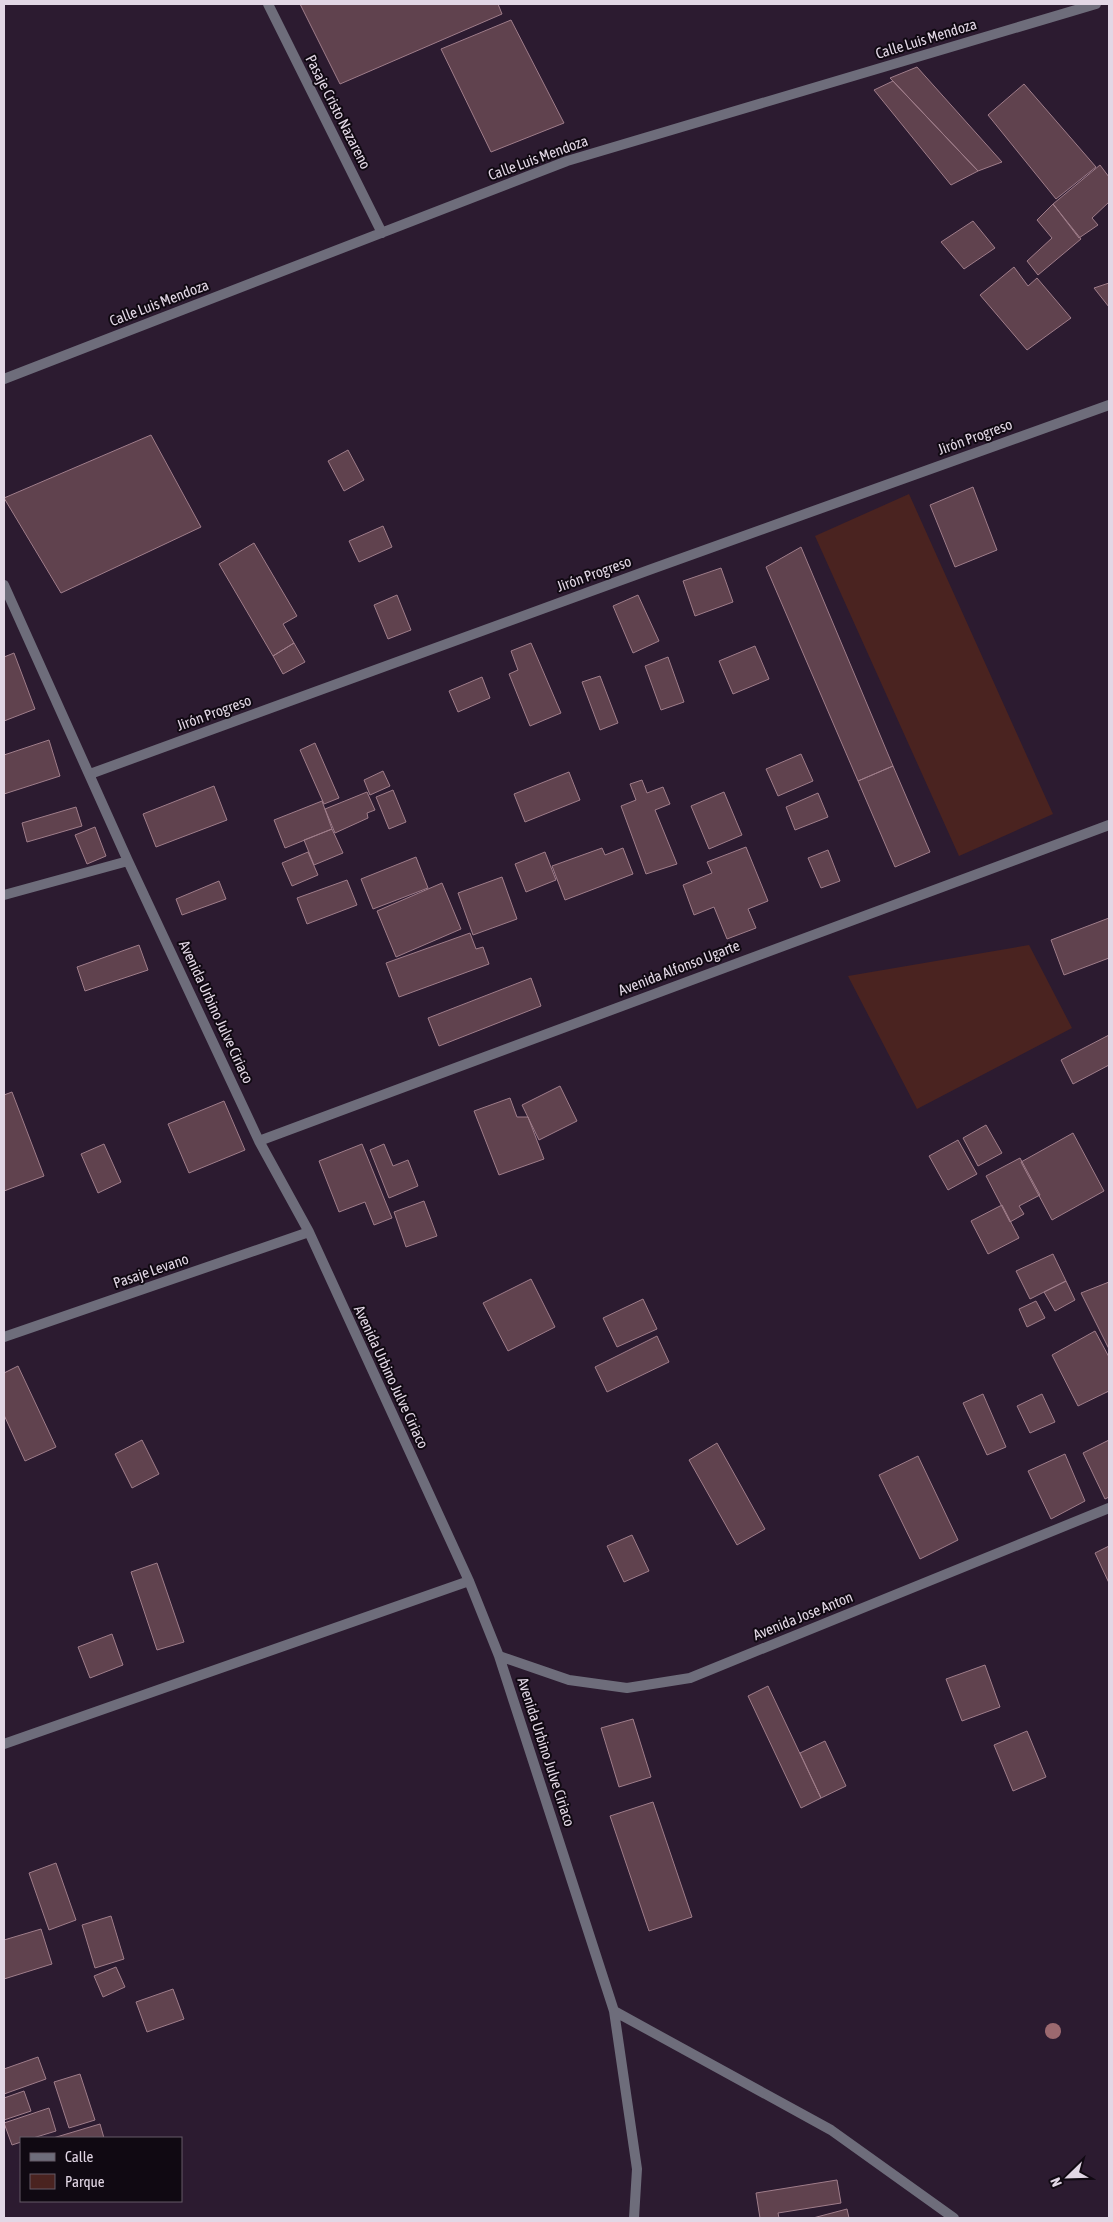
<svg xmlns="http://www.w3.org/2000/svg" width="1113" height="2222" viewBox="0 0 1113 2222" font-family="'Asap Condensed',sans-serif">
<style>
.green{fill:#4a2320}
.building{fill:#60424e;stroke:#9f7d8a}
.lines{fill:none;stroke-linecap:round;stroke-linejoin:round}
.street{stroke:#6e6d7b;stroke-width:10}
.tree{fill:#9c696f}
.labels{text-anchor:middle;stroke-width:4;stroke-linejoin:round;paint-order:stroke}
.street-label{font-size:15px;fill:#e2d7e5;stroke:#100912}
</style>
<rect width="100%" height="100%" fill="#2c1b30"/>
<path class="green" d="M 909,494 L 1053,814 L 959,856 L 815,536 Z
M 1029,945 L 1072,1028 L 917,1109 L 848,976 Z"/>
<path class="building" d="M 300,4 L 498,4 L 502,14 L 340,84 Z
M 511,20 L 564,123 L 491,152 L 441,49 Z
M 917,67 L 1002,162 L 978,171 L 890,78 Z
M 893,81 L 978,171 L 951,185 L 874,90 Z
M 1024,84 L 1096,167 L 1056,199 L 988,115 Z
M 1100,165 L 1109,177 L 1109,202 L 1092,218 L 1098,225 L 1079,238 L 1053,204 Z
M 1053,204 L 1081,239 L 1038,275 L 1027,261 L 1052,238 L 1037,220 Z
M 973,221 L 995,248 L 964,269 L 941,242 Z
M 1014,267 L 1028,286 L 1037,278 L 1071,318 L 1027,350 L 980,295 Z
M 1109,283 L 1109,307 L 1094,288 Z
M 151,435 L 201,527 L 61,593 L 4,498 Z
M 348,450 L 364,480 L 344,491 L 328,461 Z
M 973,487 L 997,550 L 955,567 L 930,505 Z
M 383,526 L 392,547 L 359,562 L 349,541 Z
M 254,543 L 297,616 L 283,624 L 294,643 L 273,656 L 219,564 Z
M 801,547 L 893,766 L 858,781 L 766,567 Z
M 721,568 L 733,602 L 695,616 L 683,581 Z
M 397,595 L 411,630 L 388,639 L 374,605 Z
M 638,595 L 659,641 L 633,653 L 613,606 Z
M 294,643 L 305,662 L 283,674 L 273,656 Z
M 531,643 L 561,713 L 530,726 L 509,674 L 518,670 L 511,651 Z
M 755,646 L 769,679 L 733,694 L 719,661 Z
M 14,653 L 35,709 L 4,721 L 4,657 Z
M 668,657 L 684,702 L 661,710 L 645,666 Z
M 600,676 L 618,723 L 600,730 L 582,682 Z
M 482,677 L 490,698 L 458,712 L 449,691 Z
M 49,740 L 60,776 L 4,794 L 4,755 Z
M 315,743 L 339,798 L 324,804 L 300,750 Z
M 801,754 L 813,781 L 778,796 L 766,769 Z
M 893,766 L 930,852 L 895,867 L 858,781 Z
M 383,771 L 390,786 L 370,795 L 364,780 Z
M 569,772 L 580,800 L 525,822 L 514,794 Z
M 642,780 L 647,793 L 663,787 L 670,804 L 655,810 L 677,864 L 646,874 L 621,806 L 636,800 L 630,784 Z
M 214,786 L 227,820 L 156,847 L 143,814 Z
M 393,790 L 406,822 L 389,829 L 376,797 Z
M 367,792 L 375,810 L 367,813 L 368,818 L 335,833 L 325,809 Z
M 724,792 L 742,835 L 709,849 L 691,806 Z
M 818,793 L 828,817 L 795,830 L 786,807 Z
M 322,801 L 332,829 L 285,848 L 274,820 Z
M 76,807 L 82,826 L 27,842 L 22,823 Z
M 95,827 L 106,856 L 87,864 L 75,835 Z
M 332,829 L 343,853 L 314,865 L 304,840 Z
M 746,847 L 768,901 L 748,909 L 756,928 L 727,939 L 714,907 L 694,915 L 683,885 L 712,873 L 707,862 Z
M 602,848 L 605,855 L 623,848 L 633,874 L 565,900 L 552,866 Z
M 828,850 L 840,881 L 821,888 L 808,858 Z
M 308,852 L 318,875 L 292,886 L 282,863 Z
M 545,852 L 556,880 L 526,892 L 515,864 Z
M 416,857 L 428,888 L 373,909 L 361,879 Z
M 502,877 L 517,919 L 473,935 L 458,893 Z
M 347,880 L 357,905 L 307,924 L 297,898 Z
M 219,881 L 226,899 L 182,915 L 176,899 Z
M 442,883 L 461,929 L 396,957 L 377,911 Z
M 1109,918 L 1109,958 L 1064,975 L 1051,940 Z
M 470,933 L 476,949 L 483,947 L 489,964 L 399,997 L 386,963 Z
M 139,945 L 148,970 L 85,991 L 77,967 Z
M 531,978 L 541,1006 L 439,1046 L 428,1018 Z
M 1109,1035 L 1109,1065 L 1073,1084 L 1061,1060 Z
M 560,1086 L 577,1121 L 539,1140 L 522,1105 Z
M 12,1092 L 44,1176 L 4,1191 L 4,1095 Z
M 510,1098 L 517,1117 L 528,1117 L 544,1159 L 499,1175 L 474,1111 Z
M 224,1101 L 245,1150 L 189,1173 L 168,1124 Z
M 986,1125 L 1002,1153 L 978,1166 L 963,1138 Z
M 1073,1133 L 1104,1191 L 1052,1220 L 1021,1162 Z
M 958,1140 L 977,1174 L 948,1190 L 929,1156 Z
M 104,1144 L 121,1182 L 98,1193 L 81,1154 Z
M 362,1144 L 392,1218 L 374,1225 L 365,1202 L 339,1212 L 319,1161 Z
M 384,1144 L 393,1166 L 408,1160 L 418,1186 L 389,1198 L 370,1150 Z
M 1020,1158 L 1040,1195 L 1019,1206 L 1024,1214 L 1010,1222 L 986,1176 Z
M 424,1201 L 437,1236 L 406,1247 L 394,1212 Z
M 1002,1205 L 1019,1238 L 988,1254 L 971,1221 Z
M 1053,1254 L 1066,1281 L 1030,1299 L 1016,1271 Z
M 531,1279 L 555,1327 L 508,1351 L 483,1303 Z
M 1066,1281 L 1075,1300 L 1055,1311 L 1044,1292 Z
M 1109,1282 L 1109,1349 L 1081,1293 Z
M 643,1299 L 657,1329 L 617,1347 L 603,1318 Z
M 1036,1301 L 1045,1318 L 1027,1327 L 1019,1309 Z
M 1095,1331 L 1109,1357 L 1109,1391 L 1078,1406 L 1052,1355 Z
M 657,1336 L 669,1362 L 607,1392 L 595,1367 Z
M 18,1366 L 56,1447 L 25,1461 L 4,1415 L 4,1373 Z
M 983,1394 L 1006,1447 L 987,1455 L 963,1403 Z
M 1042,1394 L 1055,1422 L 1030,1433 L 1017,1406 Z
M 142,1440 L 159,1474 L 132,1488 L 115,1454 Z
M 1109,1440 L 1109,1497 L 1105,1499 L 1083,1453 Z
M 717,1443 L 765,1529 L 737,1545 L 689,1460 Z
M 1065,1454 L 1085,1501 L 1051,1519 L 1028,1471 Z
M 918,1456 L 958,1540 L 920,1559 L 879,1475 Z
M 632,1535 L 649,1571 L 624,1582 L 607,1546 Z
M 1109,1546 L 1109,1583 L 1095,1553 Z
M 157,1563 L 184,1642 L 157,1650 L 131,1572 Z
M 112,1634 L 123,1665 L 90,1678 L 78,1647 Z
M 985,1665 L 1000,1707 L 962,1721 L 946,1679 Z
M 768,1686 L 821,1798 L 801,1808 L 748,1696 Z
M 633,1719 L 651,1777 L 619,1787 L 601,1728 Z
M 1027,1731 L 1046,1777 L 1013,1791 L 994,1745 Z
M 825,1741 L 846,1786 L 821,1798 L 800,1753 Z
M 653,1802 L 692,1917 L 649,1931 L 610,1816 Z
M 56,1863 L 76,1920 L 49,1930 L 29,1873 Z
M 111,1916 L 124,1959 L 95,1968 L 82,1925 Z
M 41,1929 L 52,1964 L 4,1979 L 4,1940 Z
M 116,1967 L 125,1987 L 103,1997 L 94,1976 Z
M 173,1989 L 184,2019 L 147,2032 L 136,2002 Z
M 38,2057 L 46,2079 L 4,2094 L 4,2069 Z
M 80,2074 L 95,2120 L 69,2128 L 54,2082 Z
M 24,2091 L 31,2111 L 4,2120 L 4,2098 Z
M 49,2108 L 56,2131 L 33,2138 L 21,2138 L 21,2142 L 12,2145 L 4,2123 Z
M 100,2124 L 104,2138 L 53,2138 Z
M 837,2180 L 841,2203 L 778,2213 L 779,2218 L 760,2218 L 756,2193 Z
M 847,2209 L 849,2218 L 813,2218 Z"/>
<g class="lines">
<path class="street" d="M 268,4 L 382,233
M 4,379 L 567,161 L 1096,4
M 4,585 L 128,861 L 259,1141 L 309,1232 L 469,1581 L 499,1656 L 614,2011 L 637,2169 L 634,2218
M 90,774 L 649,570 L 1109,405
M 4,895 L 128,861
M 259,1141 L 1109,825
M 4,1337 L 309,1232
M 499,1656 L 569,1680 L 627,1688 L 690,1678 L 1109,1508
M 4,1744 L 469,1581
M 614,2011 L 831,2130 L 954,2218"/>
</g>
<circle class="tree" cx="1053" cy="2031" r="8"/>
<g class="labels">
<g class="street-label">
<text transform="translate(926 39) rotate(-17)" y="5">Calle Luis Mendoza</text>
<text transform="translate(338 112) rotate(63)" y="5">Pasaje Cristo Nazareno</text>
<text transform="translate(538 158) rotate(-20)" y="5">Calle Luis Mendoza</text>
<text transform="translate(159 303) rotate(-21)" y="5">Calle Luis Mendoza</text>
<text transform="translate(975 437) rotate(-20)" y="5">Jirón Progreso</text>
<text transform="translate(594 574) rotate(-20)" y="5">Jirón Progreso</text>
<text transform="translate(214 713) rotate(-20)" y="5">Jirón Progreso</text>
<text transform="translate(679 968) rotate(-21)" y="5">Avenida Alfonso Ugarte</text>
<text transform="translate(216 1012) rotate(65)" y="5">Avenida Urbino Julve Ciriaco</text>
<text transform="translate(151 1271) rotate(-19)" y="5">Pasaje Levano</text>
<text transform="translate(391 1377) rotate(65)" y="5">Avenida Urbino Julve Ciriaco</text>
<text transform="translate(803 1616) rotate(-22)" y="5">Avenida Jose Anton</text>
<text transform="translate(546 1752) rotate(72)" y="5">Avenida Urbino Julve Ciriaco</text>
</g>
</g>
<rect width="1113" height="2222" fill="none" stroke="#e2d7e5" stroke-width="10"/>
<rect x="20" y="2137" width="162" height="65" fill="#100912" stroke="#645b66"/>
<rect x="30" y="2153" width="25" height="8" fill="#6e6d7b" stroke="#645b66"/>
<text x="65" y="2162" font-size="15" fill="#e2d7e5">Calle</text>
<rect x="30" y="2174" width="25" height="15" fill="#4a2320" stroke="#645b66"/>
<text x="65" y="2187" font-size="15" fill="#e2d7e5">Parque</text>
<g transform="translate(1068 2177) rotate(247)" stroke="#100912" stroke-width="4" paint-order="stroke">
<path d="M0-4L9 19L0 12L-9 19Z" fill="#e2d7e5"/>
<text y="-8" font-size="14" font-weight="bold" text-anchor="middle" fill="#e2d7e5">N</text>
</g>
</svg>
